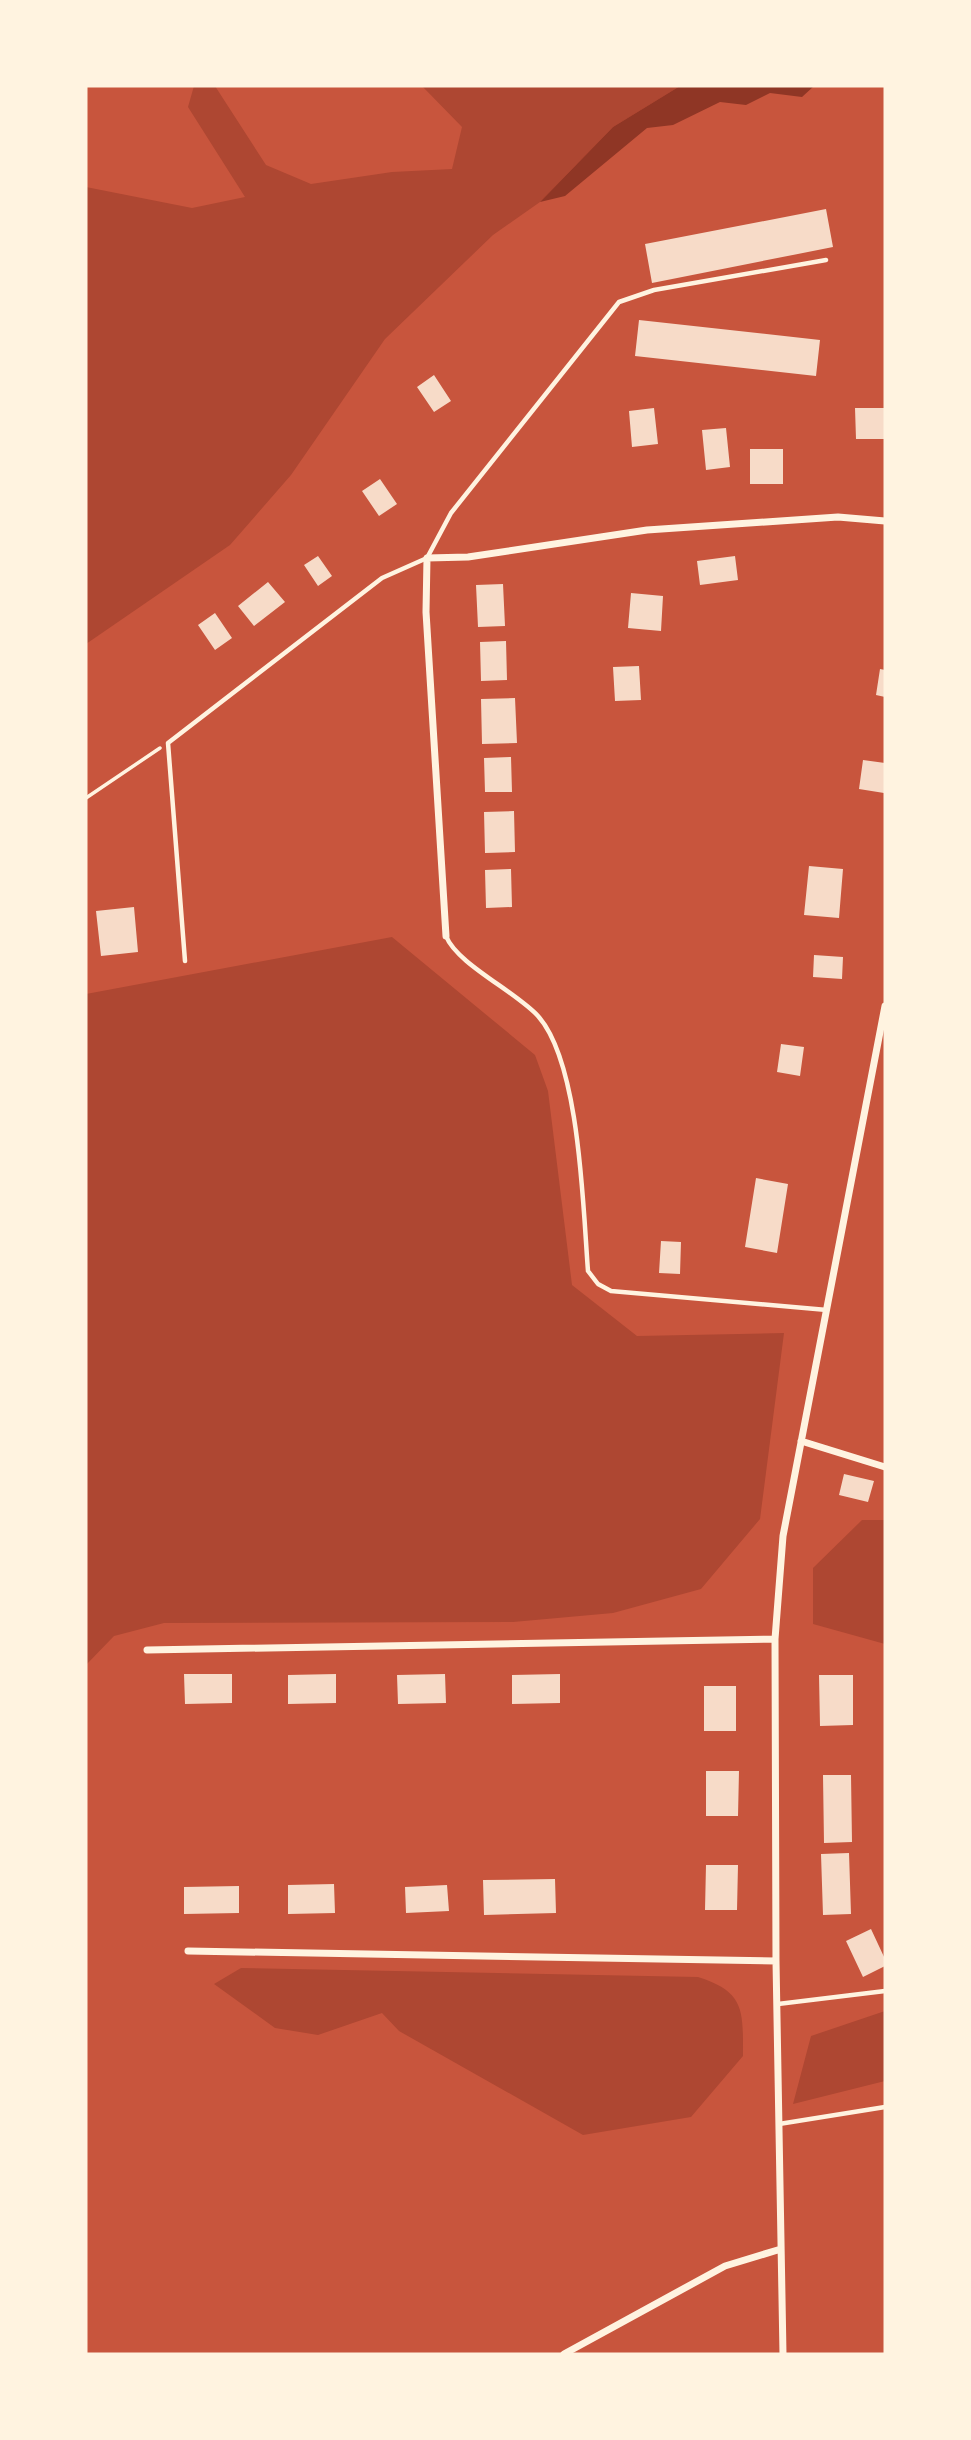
<svg xmlns="http://www.w3.org/2000/svg" width="971" height="2440" viewBox="0 0 971 2440" font-family="'Noto Serif',serif">
<style>
.green{fill:#ae4732}
.water{fill:#8f3625}
.building{fill:#f7dbc8}
.lines{fill:none;stroke-linecap:round;stroke-linejoin:round}
.path{stroke:#fff3e0;stroke-width:3.5}
.service{stroke:#fff3e0;stroke-width:4.5}
.minor{stroke:#fff3e0;stroke-width:7}
</style>
<rect width="100%" height="100%" fill="#c8553d"/>
<path class="green" d="M 194,86 L 215,86 L 266,165 L 311,184 L 392,172 L 452,169 L 462,127 L 422,86 L 680,86 L 613,127 L 540,202 L 493,235 L 385,339 L 291,475 L 230,545 L 86,644 L 86,187 L 192,208 L 245,197 L 188,107 Z
M 392,937 L 535,1055 L 548,1091 L 572,1285 L 637,1336 L 784,1333 L 760,1519 L 701,1589 L 613,1613 L 513,1622 L 164,1623 L 114,1636 L 86,1665 L 86,994 Z
M 862,1520 L 885,1520 L 885,1644 L 813,1624 L 813,1568 Z
M 241,1968 L 698,1977 C 745,1992 743,2010 743,2056 L 691,2117 L 583,2135 L 399,2031 L 382,2013 L 318,2035 L 275,2028 L 214,1984 Z
M 885,2011 L 885,2081 L 793,2104 L 811,2036 Z"/>
<path class="water" d="M 680,86 L 814,86 L 802,97 L 770,93 L 746,105 L 720,102 L 673,125 L 647,128 L 565,196 L 540,202 L 613,127 Z"/>
<path class="building" d="M 826,209 L 833,247 L 652,283 L 645,244 Z
M 639,320 L 820,340 L 816,376 L 635,356 Z
M 434,375 L 451,401 L 434,412 L 417,387 Z
M 654,408 L 658,444 L 632,447 L 629,411 Z
M 855,408 L 885,408 L 885,439 L 856,439 Z
M 726,428 L 730,467 L 706,470 L 702,430 Z
M 750,449 L 783,449 L 783,484 L 750,484 Z
M 380,479 L 397,504 L 379,516 L 362,491 Z
M 318,556 L 332,576 L 318,586 L 304,565 Z
M 735,556 L 738,580 L 700,585 L 697,561 Z
M 268,582 L 285,602 L 254,626 L 238,606 Z
M 503,584 L 505,626 L 478,627 L 476,585 Z
M 631,593 L 663,596 L 661,631 L 628,628 Z
M 215,613 L 232,638 L 215,650 L 198,625 Z
M 506,641 L 507,680 L 481,681 L 480,642 Z
M 639,666 L 641,700 L 615,701 L 613,667 Z
M 880,669 L 885,670 L 885,697 L 876,695 Z
M 515,698 L 517,743 L 482,744 L 481,699 Z
M 511,757 L 512,792 L 485,792 L 484,758 Z
M 863,760 L 885,763 L 884,793 L 859,789 Z
M 514,811 L 515,852 L 485,853 L 484,812 Z
M 809,866 L 843,869 L 839,918 L 804,915 Z
M 511,869 L 512,907 L 486,908 L 485,870 Z
M 134,907 L 138,952 L 101,956 L 96,911 Z
M 814,955 L 843,957 L 842,979 L 813,977 Z
M 781,1044 L 804,1047 L 800,1076 L 777,1072 Z
M 756,1178 L 788,1184 L 777,1253 L 745,1247 Z
M 661,1241 L 681,1242 L 680,1274 L 659,1273 Z
M 844,1474 L 874,1481 L 868,1502 L 839,1495 Z
M 184,1674 L 232,1674 L 232,1703 L 185,1704 Z
M 336,1674 L 336,1703 L 288,1704 L 288,1675 Z
M 445,1674 L 446,1703 L 398,1704 L 397,1675 Z
M 560,1674 L 560,1703 L 512,1704 L 512,1675 Z
M 819,1675 L 853,1675 L 853,1725 L 820,1726 Z
M 704,1686 L 736,1686 L 736,1731 L 704,1731 Z
M 706,1771 L 739,1771 L 738,1816 L 706,1816 Z
M 823,1775 L 851,1775 L 852,1842 L 824,1843 Z
M 849,1853 L 851,1914 L 823,1915 L 821,1854 Z
M 706,1865 L 738,1865 L 737,1910 L 705,1910 Z
M 555,1879 L 556,1913 L 484,1915 L 483,1880 Z
M 334,1884 L 335,1913 L 288,1914 L 288,1885 Z
M 447,1885 L 449,1911 L 406,1913 L 405,1887 Z
M 239,1886 L 239,1913 L 184,1914 L 184,1887 Z
M 871,1929 L 885,1959 L 885,1966 L 863,1977 L 846,1941 Z"/>
<g class="lines">
<path class="path" d="M 86,798 L 160,748"/>
<path class="service" d="M 446,936 C 457,964 515,991 538,1016 C 580,1063 583,1208 588,1271 L 598,1284 L 611,1291 L 827,1310
M 185,961 L 168,743 L 382,578 L 427,558 L 451,513 L 619,302 L 654,290 L 826,260
M 778,2004 L 885,1991
M 779,2124 L 885,2107"/>
<path class="minor" d="M 446,936 L 426,612 L 427,558 L 468,557 L 647,530 L 838,517 L 885,521
M 801,1441 L 885,1467
M 147,1650 L 775,1639
M 188,1951 L 776,1961
M 564,2354 L 725,2266 L 781,2249
M 783,2354 L 776,1961 L 775,1639 L 783,1536 L 885,1006"/>
</g>
<rect width="971" height="2440" fill="none" stroke="#fff3e0" stroke-width="175"/>
</svg>
